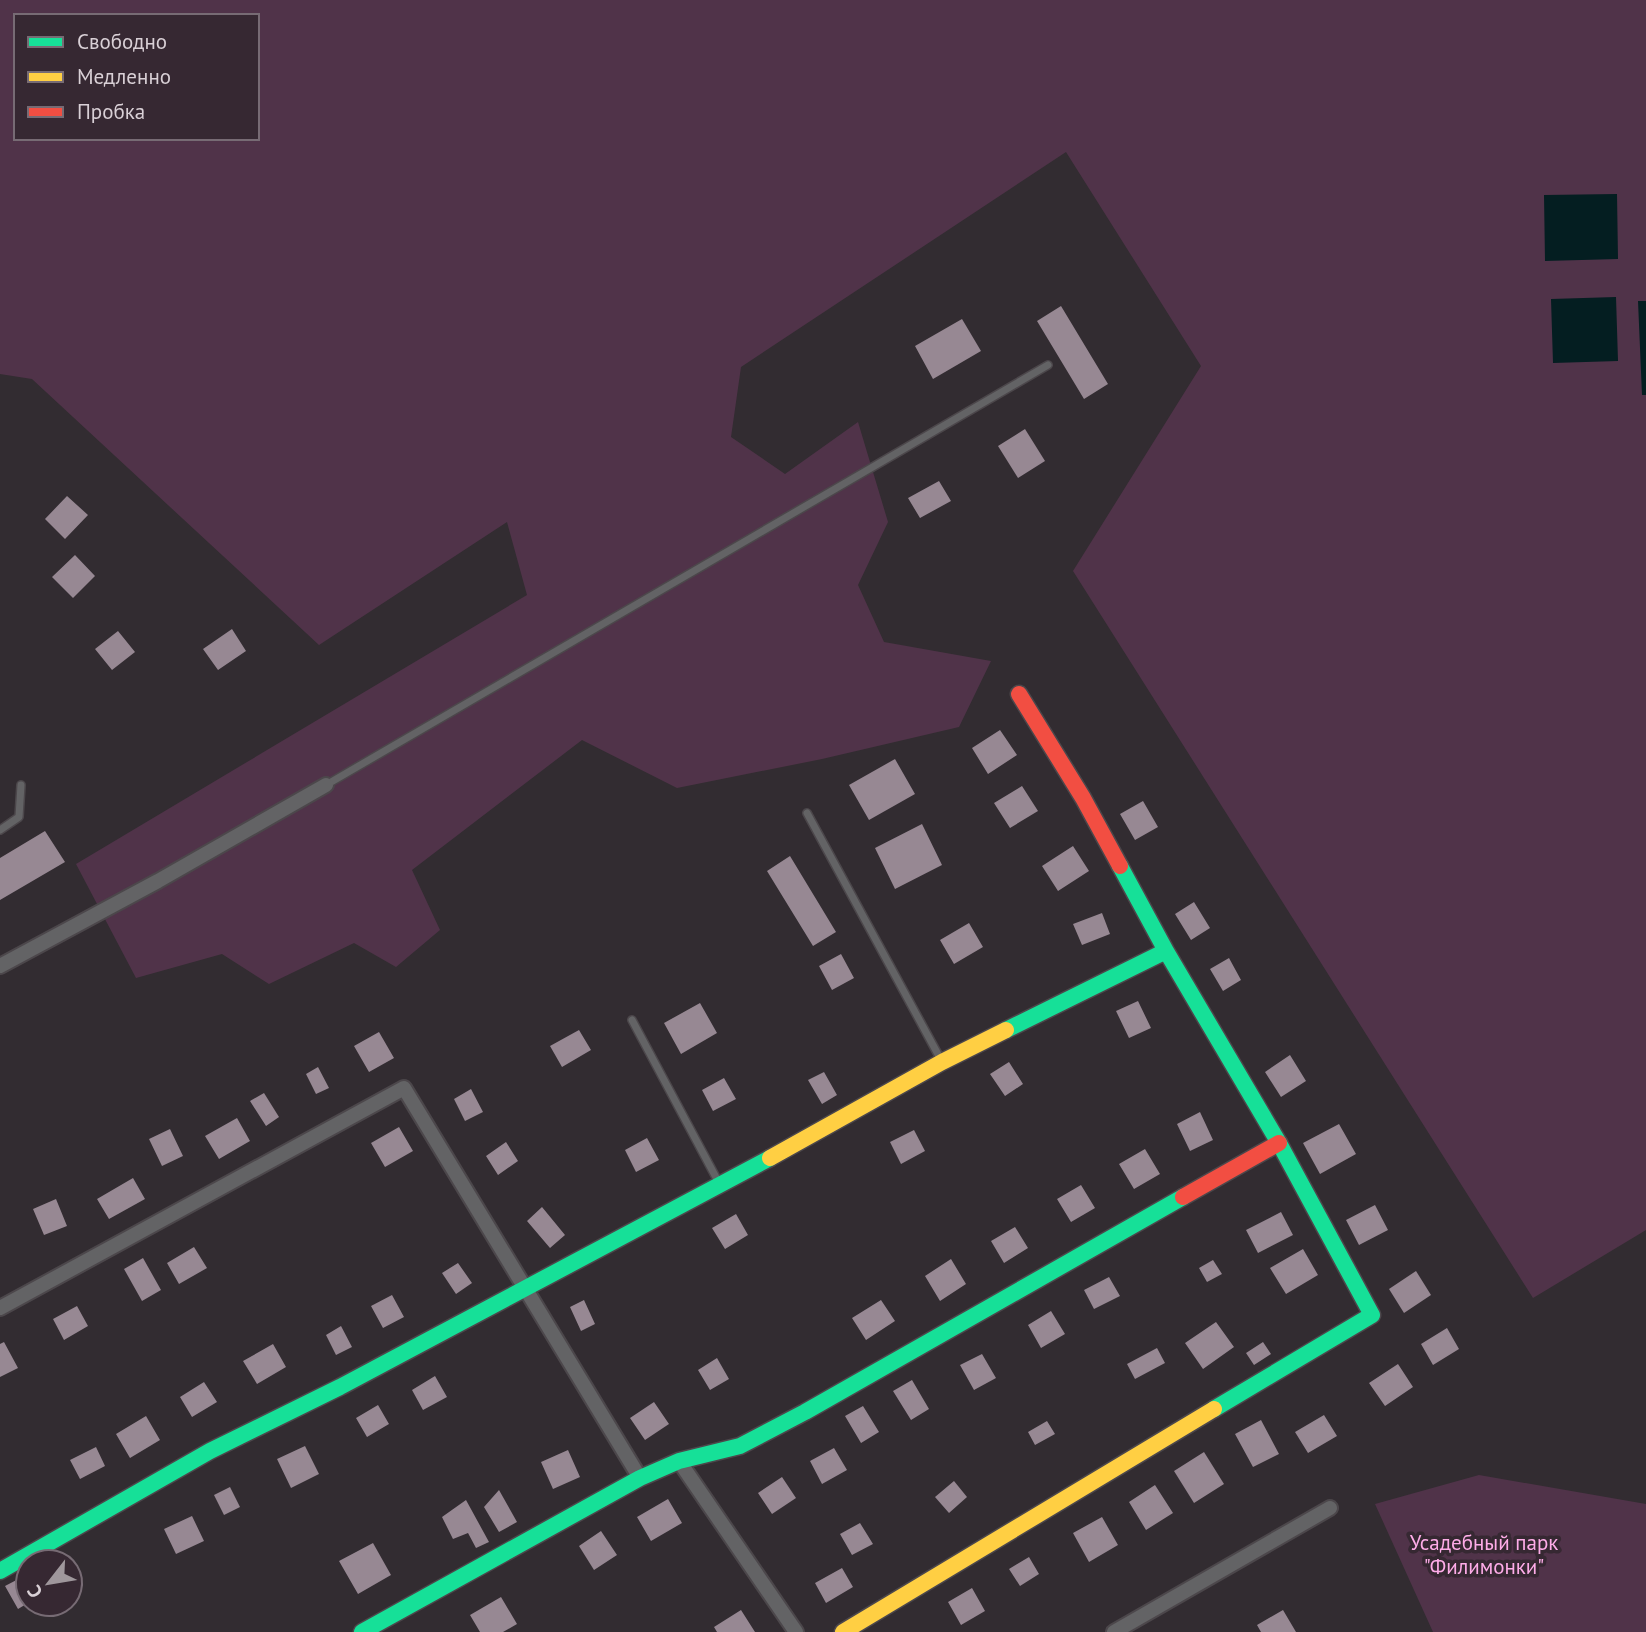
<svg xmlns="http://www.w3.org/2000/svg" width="1646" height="1632" viewBox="0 0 1646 1632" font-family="'PT Sans',sans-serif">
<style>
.green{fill:#503349;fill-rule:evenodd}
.water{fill:#041e21}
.building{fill:#978893}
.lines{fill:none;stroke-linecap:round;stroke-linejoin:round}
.lane-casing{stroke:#4c474b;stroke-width:10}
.street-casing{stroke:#4c474b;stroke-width:18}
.fast-casing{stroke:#4c474b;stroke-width:19}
.slow-casing{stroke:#4c474b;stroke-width:19}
.jam-casing{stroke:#4c474b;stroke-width:19}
.lane{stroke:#636365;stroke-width:7}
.street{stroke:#636365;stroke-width:14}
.fast{stroke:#16e098;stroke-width:16}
.slow{stroke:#ffcf43;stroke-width:16}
.jam{stroke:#f24e42;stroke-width:16}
.labels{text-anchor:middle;stroke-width:7;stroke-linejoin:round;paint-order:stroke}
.park-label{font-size:21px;fill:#feace8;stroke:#362832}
</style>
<rect width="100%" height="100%" fill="#322c31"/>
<path class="green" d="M 0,0 L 1646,0 L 1646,1230 L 1533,1298 L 1073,571 L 1201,366 L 1066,152 L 741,367 L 731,437 L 785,474 L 858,422 L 888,522 L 858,585 L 884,642 L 991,661 L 959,727 L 822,759 L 677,788 L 582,740 L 412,870 L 440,930 L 396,967 L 354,943 L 269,984 L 222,954 L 136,978 L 76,864 L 527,595 L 507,522 L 319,645 L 32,379 L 0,374 ZM 16,16 L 257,16 L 257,138 L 16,138 Z
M 1479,1475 L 1646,1504 L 1646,1632 L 1433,1632 L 1375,1504 Z"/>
<path class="water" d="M 1617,194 L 1618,259 L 1545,261 L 1544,195 Z
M 1616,297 L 1618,361 L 1553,363 L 1551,299 Z
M 1638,301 L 1646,301 L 1646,395 L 1642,395 Z"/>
<path class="building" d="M 1061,306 L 1108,384 L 1084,399 L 1037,321 Z
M 962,319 L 981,351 L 933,379 L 915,346 Z
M 1025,429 L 1045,461 L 1018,478 L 998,446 Z
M 939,481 L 951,501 L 920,518 L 908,498 Z
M 67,496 L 88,515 L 65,539 L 45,519 Z
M 75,555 L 95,576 L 73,598 L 52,577 Z
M 232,629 L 246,651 L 218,670 L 203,649 Z
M 118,631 L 135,652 L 112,670 L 95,649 Z
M 1000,730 L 1017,755 L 988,774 L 972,748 Z
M 895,759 L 915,794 L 869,820 L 849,785 Z
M 1022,786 L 1038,811 L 1010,828 L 994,803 Z
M 1143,801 L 1158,827 L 1135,840 L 1120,814 Z
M 922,824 L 942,865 L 895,889 L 875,848 Z
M 45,831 L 65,862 L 0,900 L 0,858 Z
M 1073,846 L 1089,871 L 1058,891 L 1042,866 Z
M 790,856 L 836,932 L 813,946 L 767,871 Z
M 1194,902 L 1210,928 L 1191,940 L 1175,914 Z
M 1102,913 L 1110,934 L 1082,945 L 1073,924 Z
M 969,923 L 983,947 L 954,964 L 940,940 Z
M 841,954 L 854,978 L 832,990 L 819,966 Z
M 1229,958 L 1241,980 L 1223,991 L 1210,969 Z
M 1138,1001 L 1151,1028 L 1129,1038 L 1116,1011 Z
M 700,1003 L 717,1033 L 681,1054 L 664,1023 Z
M 579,1030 L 591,1050 L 562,1067 L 550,1046 Z
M 379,1032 L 394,1058 L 369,1072 L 354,1046 Z
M 1290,1055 L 1306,1081 L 1281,1097 L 1265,1072 Z
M 1009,1062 L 1023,1084 L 1005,1096 L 990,1074 Z
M 318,1067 L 329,1088 L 316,1094 L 306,1074 Z
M 824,1072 L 837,1095 L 822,1104 L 808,1080 Z
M 724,1078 L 736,1099 L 713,1111 L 702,1090 Z
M 471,1089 L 483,1112 L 465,1121 L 454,1099 Z
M 264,1093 L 279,1117 L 266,1126 L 250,1101 Z
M 1200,1112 L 1213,1140 L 1190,1151 L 1177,1124 Z
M 237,1118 L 250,1141 L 219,1159 L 205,1136 Z
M 1339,1124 L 1356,1154 L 1320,1174 L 1303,1143 Z
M 399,1127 L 413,1151 L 385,1167 L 371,1143 Z
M 170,1129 L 183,1156 L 162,1166 L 149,1139 Z
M 914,1130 L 925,1151 L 901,1164 L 890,1142 Z
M 647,1138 L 659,1160 L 636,1172 L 625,1150 Z
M 506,1142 L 518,1161 L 498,1175 L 486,1156 Z
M 1145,1149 L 1160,1174 L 1134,1189 L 1119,1164 Z
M 133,1178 L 145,1199 L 109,1219 L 97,1199 Z
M 1081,1185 L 1095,1208 L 1071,1222 L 1057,1199 Z
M 56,1199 L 67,1226 L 44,1235 L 33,1209 Z
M 1375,1205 L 1388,1230 L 1359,1245 L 1346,1220 Z
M 542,1207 L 565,1235 L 550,1248 L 527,1221 Z
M 1281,1212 L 1293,1235 L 1258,1253 L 1246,1230 Z
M 736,1214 L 748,1235 L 725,1249 L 712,1228 Z
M 1015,1227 L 1028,1248 L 1004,1263 L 991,1241 Z
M 194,1247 L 207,1268 L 179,1284 L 167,1263 Z
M 1303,1249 L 1318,1275 L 1286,1294 L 1270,1268 Z
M 143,1258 L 161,1290 L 142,1301 L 124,1269 Z
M 951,1259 L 966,1284 L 940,1301 L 925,1276 Z
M 1213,1260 L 1222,1274 L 1207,1282 L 1199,1268 Z
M 458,1263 L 472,1283 L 456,1294 L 442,1273 Z
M 1416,1271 L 1431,1295 L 1404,1313 L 1389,1289 Z
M 1109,1277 L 1120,1296 L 1094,1309 L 1084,1290 Z
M 392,1295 L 404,1317 L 383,1328 L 371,1306 Z
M 584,1300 L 595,1324 L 581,1331 L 570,1307 Z
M 881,1300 L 895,1321 L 866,1340 L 852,1318 Z
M 77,1306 L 88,1326 L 64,1340 L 53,1319 Z
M 1051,1311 L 1065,1334 L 1041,1348 L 1028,1325 Z
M 1216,1322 L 1234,1347 L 1203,1369 L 1185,1343 Z
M 341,1326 L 352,1347 L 336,1355 L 326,1335 Z
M 1447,1328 L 1459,1349 L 1433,1365 L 1421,1344 Z
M 4,1342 L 18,1368 L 0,1377 L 0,1344 Z
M 1263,1342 L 1271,1354 L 1254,1365 L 1246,1353 Z
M 273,1344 L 286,1367 L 257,1384 L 243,1361 Z
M 1157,1348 L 1165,1363 L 1135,1379 L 1127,1364 Z
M 982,1354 L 996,1378 L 974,1390 L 960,1365 Z
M 717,1358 L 729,1379 L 710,1390 L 698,1370 Z
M 1398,1364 L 1413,1387 L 1385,1406 L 1369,1383 Z
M 435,1376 L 447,1397 L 423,1410 L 412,1390 Z
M 912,1380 L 929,1409 L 911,1420 L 893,1391 Z
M 204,1382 L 217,1402 L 192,1417 L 180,1397 Z
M 654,1402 L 669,1424 L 645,1440 L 630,1418 Z
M 378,1405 L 389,1424 L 367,1437 L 356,1418 Z
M 863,1406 L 879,1432 L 861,1443 L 845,1416 Z
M 1324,1415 L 1337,1436 L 1308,1453 L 1295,1432 Z
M 146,1416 L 160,1440 L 130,1458 L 116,1434 Z
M 1261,1420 L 1279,1454 L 1253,1467 L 1235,1434 Z
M 1047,1421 L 1055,1434 L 1035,1445 L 1028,1432 Z
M 305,1446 L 319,1474 L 291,1488 L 277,1459 Z
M 96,1447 L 105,1466 L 80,1479 L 70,1460 Z
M 834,1448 L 847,1470 L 822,1484 L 810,1461 Z
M 568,1450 L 580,1477 L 553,1489 L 541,1462 Z
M 1204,1452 L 1224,1484 L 1194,1503 L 1174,1471 Z
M 782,1477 L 796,1498 L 772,1514 L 758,1493 Z
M 954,1481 L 967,1497 L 949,1513 L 935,1497 Z
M 1155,1485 L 1173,1513 L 1146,1530 L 1129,1502 Z
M 230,1487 L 240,1507 L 224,1515 L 214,1495 Z
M 499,1490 L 517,1522 L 499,1532 L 484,1507 Z
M 668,1499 L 682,1523 L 651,1541 L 637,1517 Z
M 466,1500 L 489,1542 L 476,1548 L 468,1533 L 453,1539 L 442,1517 Z
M 192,1516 L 204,1541 L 176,1554 L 164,1529 Z
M 1102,1517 L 1118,1545 L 1089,1562 L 1073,1533 Z
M 860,1523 L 873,1544 L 852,1555 L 840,1534 Z
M 601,1531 L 617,1555 L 594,1570 L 579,1546 Z
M 373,1543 L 391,1575 L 358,1594 L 339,1561 Z
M 1029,1557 L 1039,1574 L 1020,1586 L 1009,1569 Z
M 842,1568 L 853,1587 L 826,1603 L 815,1583 Z
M 28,1574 L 28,1603 L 18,1609 L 5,1586 Z
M 972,1588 L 985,1611 L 961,1625 L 948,1602 Z
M 501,1597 L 517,1624 L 503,1632 L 480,1632 L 470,1615 Z
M 741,1610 L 755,1632 L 717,1632 L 714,1627 Z
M 1283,1610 L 1296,1632 L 1261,1632 L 1257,1625 Z"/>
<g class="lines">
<defs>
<path id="lane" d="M 326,785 L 1048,365
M 807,813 L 940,1058
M 0,830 L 19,817 L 21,785
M 632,1020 L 719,1183"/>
<path id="street" d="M 0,966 L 158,881 L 326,785
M 0,1308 L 404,1088 L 640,1478
M 679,1461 L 796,1632
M 1114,1632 L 1330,1508"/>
<path id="fast" d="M 1120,866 L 1166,951 L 1279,1143 L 1372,1315 L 1214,1409
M 1006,1030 L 1166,951
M 0,1571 L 210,1451 L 340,1387 L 770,1158
M 362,1632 L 640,1478 L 679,1461 L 740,1446 L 805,1412 L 1183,1197"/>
<path id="slow" d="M 770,1158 L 942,1062 L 1006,1030
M 843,1632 L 1214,1409"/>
<path id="jam" d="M 1019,694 L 1083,798 L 1120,866
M 1183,1197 L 1279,1143"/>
</defs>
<use href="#lane" class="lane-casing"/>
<use href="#street" class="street-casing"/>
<use href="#fast" class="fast-casing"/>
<use href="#slow" class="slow-casing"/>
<use href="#jam" class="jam-casing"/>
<use href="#lane" class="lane"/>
<use href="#street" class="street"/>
<use href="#fast" class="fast"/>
<use href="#slow" class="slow"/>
<use href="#jam" class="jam"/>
</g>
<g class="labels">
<g class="park-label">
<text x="1484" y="1550">Усадебный парк<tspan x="1484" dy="24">"Филимонки"</tspan></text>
</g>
</g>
<rect x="14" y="14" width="245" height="126" fill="#362832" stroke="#776b74" stroke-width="2"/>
<rect x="28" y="37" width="35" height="10" fill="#16e098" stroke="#776b74" stroke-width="2"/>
<text x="77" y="49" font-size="21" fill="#d9d0d6">Свободно</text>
<rect x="28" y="72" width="35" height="10" fill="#ffcf43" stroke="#776b74" stroke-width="2"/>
<text x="77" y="84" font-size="21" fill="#d9d0d6">Медленно</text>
<rect x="28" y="107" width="35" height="10" fill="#f24e42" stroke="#776b74" stroke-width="2"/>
<text x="77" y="119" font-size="21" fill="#d9d0d6">Пробка</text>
<g transform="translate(49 1583) rotate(239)"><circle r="33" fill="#362832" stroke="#776b74" stroke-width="2"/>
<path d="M0-5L12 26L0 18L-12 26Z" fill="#9f979c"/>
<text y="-10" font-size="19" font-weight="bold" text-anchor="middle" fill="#d9d0d6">С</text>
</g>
</svg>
